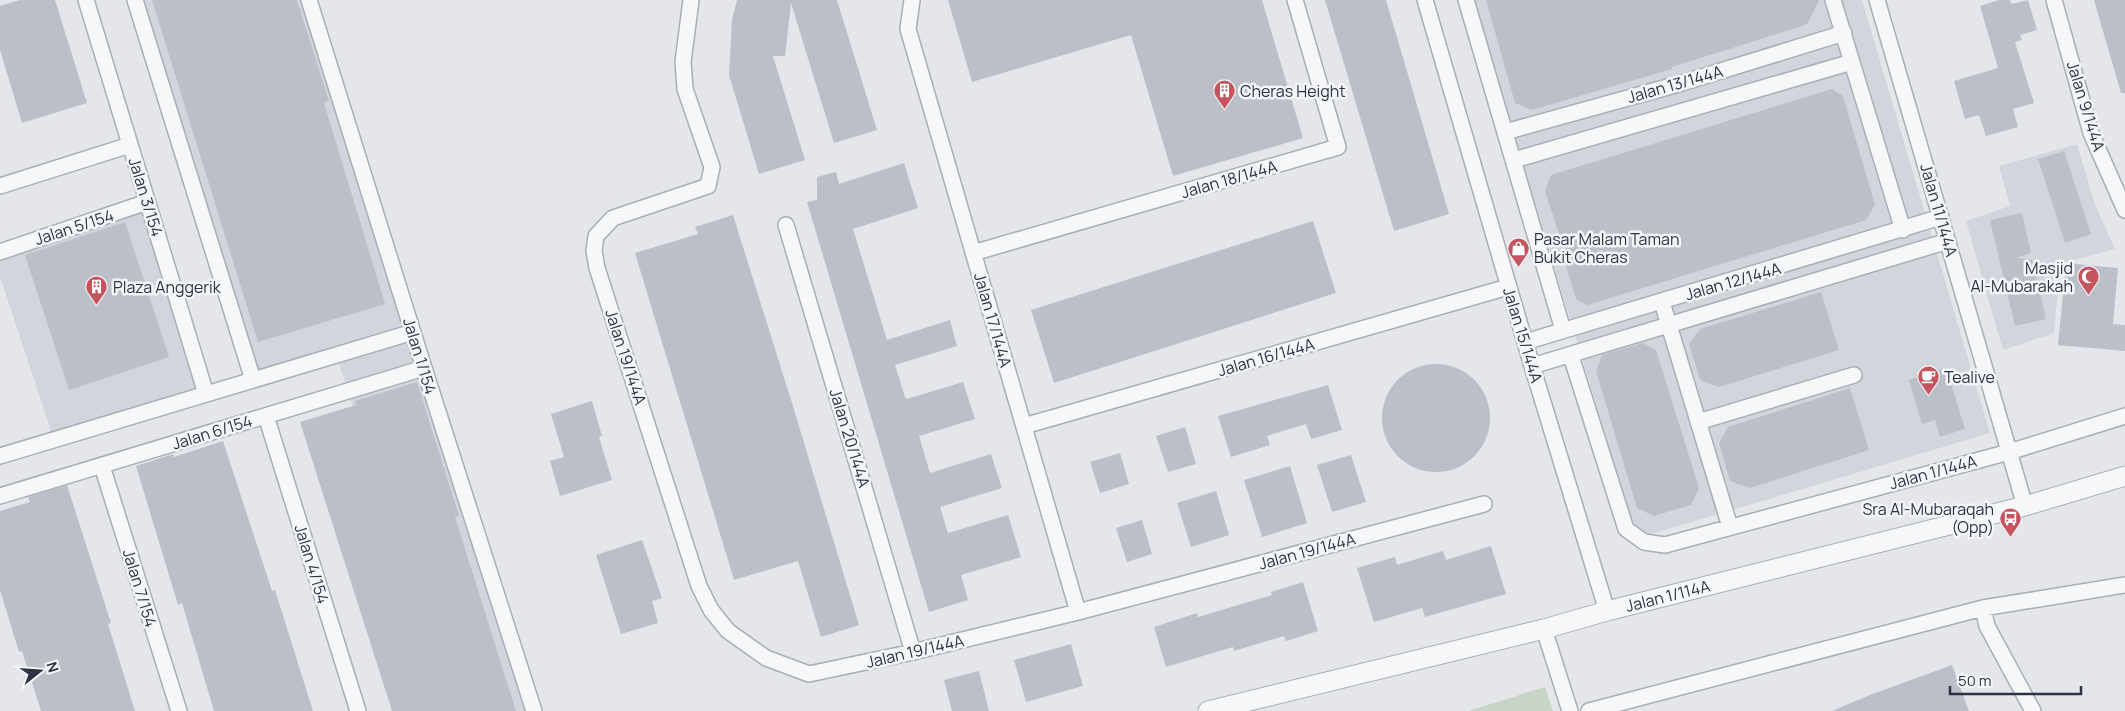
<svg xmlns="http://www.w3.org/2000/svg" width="2125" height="711" viewBox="0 0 2125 711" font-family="Manrope,sans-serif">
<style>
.built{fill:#d2d5dc}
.green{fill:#c8d4c6}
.building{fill:#bbbfc7}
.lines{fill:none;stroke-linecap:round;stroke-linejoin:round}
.minor-casing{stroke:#a9adb5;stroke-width:18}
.tertiary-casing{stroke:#a9adb5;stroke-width:21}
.minor{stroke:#f6f7f9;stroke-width:15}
.tertiary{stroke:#f6f7f9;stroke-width:19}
.labels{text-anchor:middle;stroke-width:5;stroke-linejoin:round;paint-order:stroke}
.street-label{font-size:16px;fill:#2d3342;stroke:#f3f5f8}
.poi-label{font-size:16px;fill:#2d3342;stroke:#f3f5f8;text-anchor:start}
</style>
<rect width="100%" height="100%" fill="#e4e6eb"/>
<path class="built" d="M 141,0 L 304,0 L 528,711 L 449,711 L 334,347 L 254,374 Z
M 1473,0 L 1862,0 L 1990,433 L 1648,535 L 1633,525 Z
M 2077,144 L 2095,205 L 2115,249 L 2060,264 L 2054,333 L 2003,350 L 1966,221 L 2010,206 L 1999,166 Z
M 144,212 L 198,389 L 52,434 L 0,277 L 0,259 Z"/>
<path class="green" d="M 1545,687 L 1553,711 L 1468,711 Z"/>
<path class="building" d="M 20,0 L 55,0 L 87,103 L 22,123 L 0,50 L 0,6 Z
M 152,0 L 297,0 L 329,101 L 324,103 L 385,304 L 258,342 Z
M 737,0 L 837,0 L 877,130 L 834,143 L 791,3 L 785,56 L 773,56 L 805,160 L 759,174 L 729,75 L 732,20 Z
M 948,0 L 1262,0 L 1303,138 L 1173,176 L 1131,35 L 972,82 Z
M 1325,0 L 1386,0 L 1449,214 L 1394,231 Z
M 1486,0 L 1819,0 L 1808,23 L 1799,27 L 1672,67 L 1672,69 L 1532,110 L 1515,103 Z
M 1999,0 L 2010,0 L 2011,4 L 2028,0 L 2037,30 L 2020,35 L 2022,40 L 2015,42 L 2034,103 L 2013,109 L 2018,127 L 1986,136 L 1979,115 L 1965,119 L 1954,81 L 1998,68 L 1980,6 Z
M 2094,0 L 2125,0 L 2125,93 L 2121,93 Z
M 1832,89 L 1843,96 L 1875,205 L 1866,220 L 1587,305 L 1576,299 L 1561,249 L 1564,249 L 1545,191 L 1551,175 Z
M 2064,151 L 2091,234 L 2065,243 L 2038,159 Z
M 904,163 L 918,208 L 853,229 L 887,340 L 950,320 L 957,346 L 895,365 L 905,397 L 907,399 L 963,382 L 975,419 L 919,436 L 930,473 L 991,454 L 1002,488 L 940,507 L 948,533 L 1008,515 L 1021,557 L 961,575 L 968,600 L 929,612 L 807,202 L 817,200 L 817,177 L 836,172 L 839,184 Z
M 2022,213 L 2031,253 L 2016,258 L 2032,260 L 2046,319 L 2015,326 L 1990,220 Z
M 733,215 L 792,403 L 859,625 L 821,637 L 798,561 L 734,580 L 635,253 L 698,234 L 695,227 Z
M 1313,221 L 1336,293 L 1054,383 L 1031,310 Z
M 125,222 L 169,357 L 69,390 L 25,255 Z
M 2066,263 L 2118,268 L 2113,324 L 2125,325 L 2125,351 L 2058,345 Z
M 1821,292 L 1839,350 L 1719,387 L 1700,380 L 1689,344 L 1700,329 Z
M 1643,343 L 1656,350 L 1699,488 L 1691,505 L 1654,516 L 1637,508 L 1596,371 L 1602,355 Z
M1382 418a54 54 0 1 1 108 0a54 54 0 1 1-108 0Z
M 1946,368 L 1965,429 L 1940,437 L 1935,420 L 1922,424 L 1909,380 Z
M 417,382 L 459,516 L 455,517 L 516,711 L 392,711 L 300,422 L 356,405 L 355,401 Z
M 1328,385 L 1342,430 L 1311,439 L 1306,424 L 1267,436 L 1270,445 L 1231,457 L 1218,416 Z
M 1850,388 L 1869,450 L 1750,488 L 1730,481 L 1719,443 L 1728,427 Z
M 592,401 L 602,436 L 599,437 L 612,480 L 560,496 L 550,461 L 564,457 L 551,414 Z
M 1185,427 L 1196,464 L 1168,472 L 1156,436 Z
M 223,441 L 272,591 L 275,590 L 313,711 L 214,711 L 182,603 L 178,605 L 136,466 L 173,454 L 174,457 Z
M 1120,453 L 1129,484 L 1100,493 L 1090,462 Z
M 1351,455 L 1366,502 L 1332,512 L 1317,465 Z
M 1290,466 L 1307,523 L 1262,537 L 1244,480 Z
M 67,485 L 111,623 L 108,624 L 135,711 L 41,711 L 22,651 L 19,652 L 0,590 L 0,511 L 30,502 L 28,497 Z
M 1216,491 L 1229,535 L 1191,547 L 1177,503 Z
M 1142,520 L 1152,554 L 1127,562 L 1116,528 Z
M 642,540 L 662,598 L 652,601 L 658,623 L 621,634 L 596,555 Z
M 1491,546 L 1506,594 L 1425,617 L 1422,608 L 1374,622 L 1357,568 L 1395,557 L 1397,565 L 1443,551 L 1446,560 Z
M 1303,582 L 1318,631 L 1286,641 L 1284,636 L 1234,651 L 1233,647 L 1166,667 L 1154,627 L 1197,613 L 1198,617 L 1272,595 L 1271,592 Z
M 1071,644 L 1083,686 L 1026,702 L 1014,660 Z
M 1952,665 L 1969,711 L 1832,711 L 1870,695 Z
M 979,671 L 989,711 L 952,711 L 944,680 Z"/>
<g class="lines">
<defs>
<path id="minor" d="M 86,0 L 206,394
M 135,0 L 253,380
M 309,0 L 424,368 L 534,711
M 691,0 L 683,62 L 685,89 L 712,167 L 708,186 L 613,218 L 596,236 L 594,251 L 597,268 L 699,586 L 711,610 L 728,631 L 766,658 L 809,674 L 913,652 L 1078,612 L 1484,504
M 912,0 L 908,29 L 1078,612
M 1425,0 L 1532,366 L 1607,611
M 1466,0 L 1563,330
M 1833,0 L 1903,230
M 1877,0 L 2025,506
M 2054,0 L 2091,133 L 2125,210
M 1505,132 L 1682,83 L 1844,33
M 1514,160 L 1852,62
M 0,186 L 130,145
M 786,225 L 913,652
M 0,252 L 147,202
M 973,253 L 1338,147 L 1295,0
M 1662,302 L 1730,527
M 1525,342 L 1941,217
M 1571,356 L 1626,529 L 1644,542 L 1665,545 L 2009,452 L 2125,416
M 1532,366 L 1948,241
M 266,416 L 358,711
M 1698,422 L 1854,375
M 1024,426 L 1508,287
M 0,456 L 413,332
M 102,466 L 179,711
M 0,496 L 424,368
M 1983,608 L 1987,626 L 2033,711
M 1544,629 L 1570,711
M 1589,711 L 1983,608 L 2125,585"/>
<g id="tertiary">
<path id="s1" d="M 1208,711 L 1544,629 L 1607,611 L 2025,506 L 2125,476"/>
</g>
</defs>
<use href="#minor" class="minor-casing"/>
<use href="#tertiary" class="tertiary-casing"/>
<use href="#minor" class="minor"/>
<use href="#tertiary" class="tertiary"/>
</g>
<defs>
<symbol id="building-pin" viewBox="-11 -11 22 30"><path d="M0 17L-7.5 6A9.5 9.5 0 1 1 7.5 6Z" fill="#c4545e" stroke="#f3f5f8"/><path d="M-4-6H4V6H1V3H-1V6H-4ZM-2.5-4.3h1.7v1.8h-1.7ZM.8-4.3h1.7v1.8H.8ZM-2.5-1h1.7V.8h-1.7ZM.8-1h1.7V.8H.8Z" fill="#fff"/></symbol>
<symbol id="shop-pin" viewBox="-11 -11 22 30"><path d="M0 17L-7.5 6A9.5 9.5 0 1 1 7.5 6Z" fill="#c4545e" stroke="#f3f5f8"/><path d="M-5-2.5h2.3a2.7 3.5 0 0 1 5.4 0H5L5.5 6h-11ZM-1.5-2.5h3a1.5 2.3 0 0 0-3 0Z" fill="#fff"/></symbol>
<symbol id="mosque-pin" viewBox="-11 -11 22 30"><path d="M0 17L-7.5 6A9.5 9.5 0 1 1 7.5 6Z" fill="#c4545e" stroke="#f3f5f8"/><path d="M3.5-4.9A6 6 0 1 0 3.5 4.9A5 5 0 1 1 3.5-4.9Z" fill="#fff"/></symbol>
<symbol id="cafe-pin" viewBox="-11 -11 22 30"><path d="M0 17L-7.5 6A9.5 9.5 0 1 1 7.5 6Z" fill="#c4545e" stroke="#f3f5f8"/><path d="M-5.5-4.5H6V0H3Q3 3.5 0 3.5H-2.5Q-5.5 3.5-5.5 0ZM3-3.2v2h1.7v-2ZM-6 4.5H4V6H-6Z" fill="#fff"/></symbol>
<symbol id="bus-pin" viewBox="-11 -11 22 30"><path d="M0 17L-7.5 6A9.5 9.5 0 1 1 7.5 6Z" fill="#c4545e" stroke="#f3f5f8"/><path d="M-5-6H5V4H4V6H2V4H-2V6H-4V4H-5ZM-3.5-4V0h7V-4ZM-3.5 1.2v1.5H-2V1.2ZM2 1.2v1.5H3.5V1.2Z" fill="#fff"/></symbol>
</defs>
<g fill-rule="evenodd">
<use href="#building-pin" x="1212" y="78" width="25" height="34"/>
<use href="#shop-pin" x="1506" y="236" width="25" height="34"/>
<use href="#mosque-pin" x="2076" y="264" width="25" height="34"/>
<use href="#building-pin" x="84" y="274" width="25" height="34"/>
<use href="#cafe-pin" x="1916" y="364" width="25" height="34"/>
<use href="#bus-pin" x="1998" y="506" width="25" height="34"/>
</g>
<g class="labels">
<g class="street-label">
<text transform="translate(1675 84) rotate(-16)" y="6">Jalan 13/144A</text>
<text transform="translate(2086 106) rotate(73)" y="6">Jalan 9/144A</text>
<text transform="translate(1229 179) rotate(-16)" y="6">Jalan 18/144A</text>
<text transform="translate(146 197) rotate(73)" y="6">Jalan 3/154</text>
<text transform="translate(1939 210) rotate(74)" y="6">Jalan 11/144A</text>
<text transform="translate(74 227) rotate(-18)" y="6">Jalan 5/154</text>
<text transform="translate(1733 281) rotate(-16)" y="6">Jalan 12/144A</text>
<text transform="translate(993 320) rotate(74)" y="6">Jalan 17/144A</text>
<text transform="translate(1523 335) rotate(73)" y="6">Jalan 15/144A</text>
<text transform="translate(420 356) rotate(73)" y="6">Jalan 1/154</text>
<text transform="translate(626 357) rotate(72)" y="6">Jalan 19/144A</text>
<text transform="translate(1266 357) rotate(-16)" y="6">Jalan 16/144A</text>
<text transform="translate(212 432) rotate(-17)" y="6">Jalan 6/154</text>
<text transform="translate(850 438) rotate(73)" y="6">Jalan 20/144A</text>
<text transform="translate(1933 472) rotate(-15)" y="6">Jalan 1/144A</text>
<text transform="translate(1307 551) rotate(-15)" y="6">Jalan 19/144A</text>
<text transform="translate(312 564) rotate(73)" y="6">Jalan 4/154</text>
<text transform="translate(140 588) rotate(73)" y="6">Jalan 7/154</text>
<text dy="6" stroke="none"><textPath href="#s1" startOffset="474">Jalan 1/114A</textPath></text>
<text transform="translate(915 651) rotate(-13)" y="6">Jalan 19/144A</text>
</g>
<g class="poi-label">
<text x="1240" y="97">Cheras Height</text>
<text x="1534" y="245">Pasar Malam Taman<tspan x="1534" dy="18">Bukit Cheras</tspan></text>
<text x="2073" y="274" text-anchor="end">Masjid<tspan x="2073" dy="18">Al-Mubarakah</tspan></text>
<text x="113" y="293">Plaza Anggerik</text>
<text x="1944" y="383">Tealive</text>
<text x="1994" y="515" text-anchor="end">Sra Al-Mubaraqah<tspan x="1994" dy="18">(Opp)</tspan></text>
</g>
</g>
<g transform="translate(40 671) rotate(73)" stroke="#f3f5f8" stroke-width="4" paint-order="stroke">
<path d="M0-4L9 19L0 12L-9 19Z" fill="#2d3342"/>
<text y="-8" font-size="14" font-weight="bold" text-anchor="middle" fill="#2d3342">N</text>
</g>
<path d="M1950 686v8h131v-8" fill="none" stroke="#2d3342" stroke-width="2.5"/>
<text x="1958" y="686" font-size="15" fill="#2d3342" stroke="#f3f5f8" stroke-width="4" paint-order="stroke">50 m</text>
</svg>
